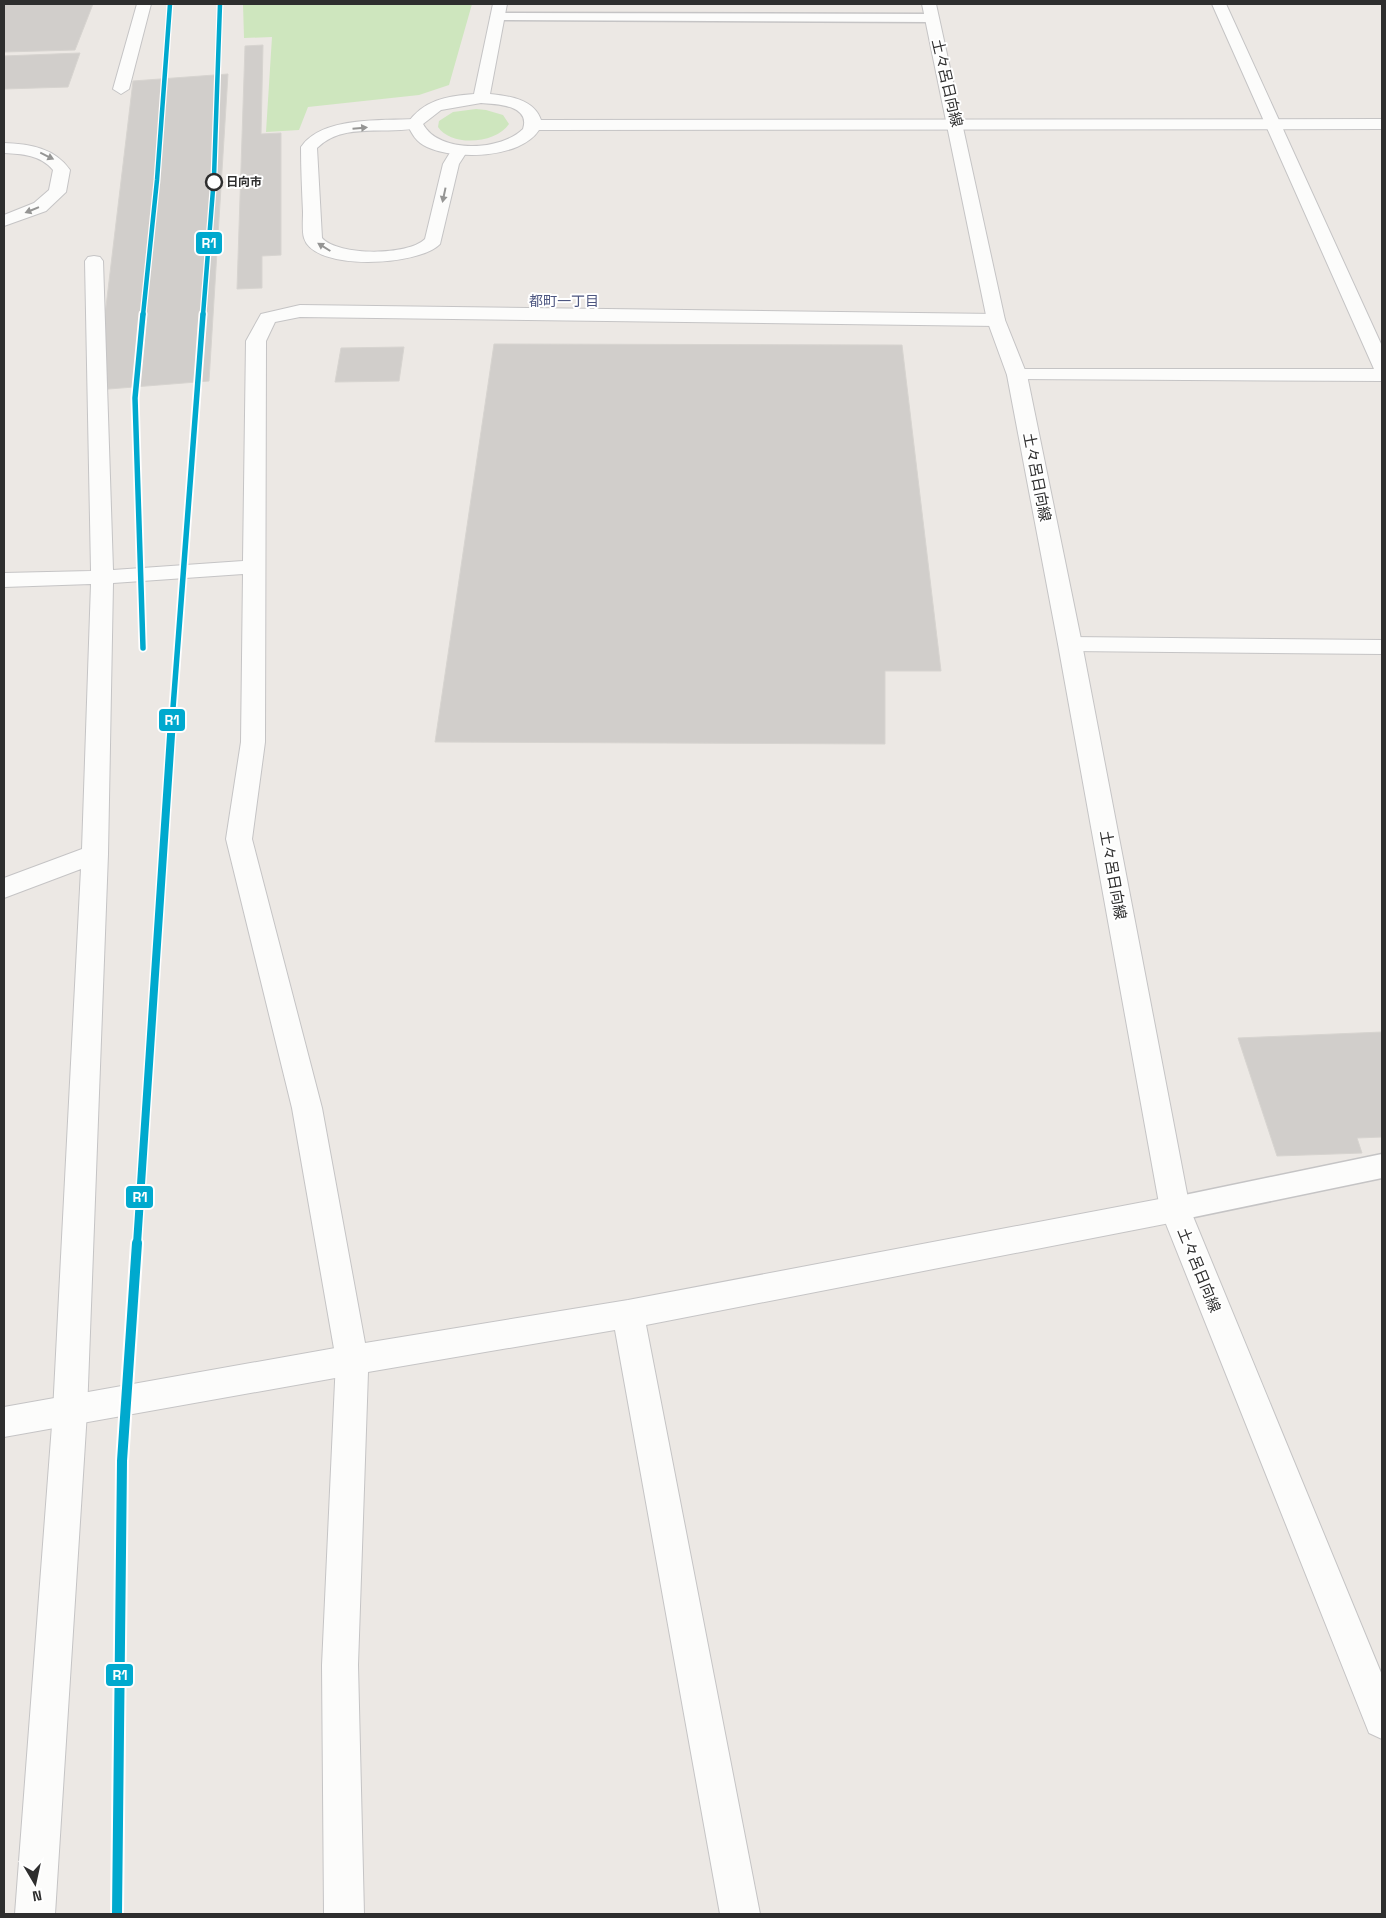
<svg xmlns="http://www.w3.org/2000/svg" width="1386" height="1918" viewBox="0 0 1386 1918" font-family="'Space Grotesk','Noto Sans JP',sans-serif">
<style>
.green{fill:#cee6be}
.building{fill:#d1cecb;stroke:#d7d4d0}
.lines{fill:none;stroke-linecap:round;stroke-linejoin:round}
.service-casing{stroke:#c5c4c5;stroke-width:3}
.minor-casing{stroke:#c5c4c5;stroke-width:2}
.tertiary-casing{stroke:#c5c4c5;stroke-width:2}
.secondary-casing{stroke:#c5c4c5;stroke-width:2}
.service{fill:#fcfcfb;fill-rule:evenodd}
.minor{fill:#fcfcfb;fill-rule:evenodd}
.tertiary{fill:#fcfcfb;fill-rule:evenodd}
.secondary{fill:#fcfcfb;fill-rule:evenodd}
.rail-1-far3-casing{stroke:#fff;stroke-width:7}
.rail-1-far2-casing{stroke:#fff;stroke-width:9}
.rail-1-far1-casing{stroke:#fff;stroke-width:11}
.rail-1-casing{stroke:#fff;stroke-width:14}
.rail-1-far3{stroke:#00a9ce;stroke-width:4.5}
.rail-1-far2{stroke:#00a9ce;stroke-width:5.5}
.rail-1-far1{stroke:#00a9ce;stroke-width:8}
.rail-1{stroke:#00a9ce;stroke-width:10}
.oneway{fill:#959594}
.stop-dot{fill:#fff;stroke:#2e2e2e;stroke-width:2.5}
.labels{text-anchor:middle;stroke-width:4;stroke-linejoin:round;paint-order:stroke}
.far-stop-label{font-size:12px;font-weight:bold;fill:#2e2e2e;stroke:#fff;text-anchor:start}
.far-neighbourhood-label{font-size:14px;fill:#4d5680;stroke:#fff}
.street-label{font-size:15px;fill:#2e2e2e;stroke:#fff}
.line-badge{stroke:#fff;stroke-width:2}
.badge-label{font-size:14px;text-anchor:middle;font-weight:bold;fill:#fff}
</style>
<rect width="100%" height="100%" fill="#ece8e4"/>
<path class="green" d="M 243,4 L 472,4 L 449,85 L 419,95 L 308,107 L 299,130 L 266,132 L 272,37 L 244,38 Z
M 476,109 L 486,110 L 503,115 L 509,124 C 496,144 451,147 438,127 L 439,121 L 453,112 Z"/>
<path class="building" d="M 4,4 L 93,4 L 75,50 L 4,52 Z
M 263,45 L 261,134 L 281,133 L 281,255 L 262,256 L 262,288 L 237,289 L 245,46 Z
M 80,53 L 68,87 L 4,89 L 4,56 Z
M 228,74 L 209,381 L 96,390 L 133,81 Z
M 494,344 L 902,345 L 941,671 L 885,671 L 885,744 L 435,742 Z
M 404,347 L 399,381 L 335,382 L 341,348 Z
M 1382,1032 L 1382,1137 L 1357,1138 L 1362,1153 L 1277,1156 L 1238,1038 Z"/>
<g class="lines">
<defs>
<path id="service" d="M 498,13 L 931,14 L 938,18 L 931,22 L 493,20 L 491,17 Z
M 1382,1154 L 1382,1178 L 1175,1221 L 1165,1218 L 1160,1209 L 1165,1200 L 1175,1197 Z"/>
<path id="minor" d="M 137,4 L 151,4 L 129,89 L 121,94 L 113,89 Z
M 1212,4 L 1226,4 L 1382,346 L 1382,381 L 1010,379 L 1007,375 L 1010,371 L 1017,369 L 1374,369 Z
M 415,119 L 421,121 L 423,124 L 421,127 C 388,136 344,121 317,148 L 322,238 C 338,256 408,256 425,239 L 443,164 L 454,146 L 466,146 L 468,150 L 459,164 L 440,244 C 419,266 314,272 304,238 C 302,231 303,220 303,212 C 302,190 301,169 301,147 C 322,116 381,121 415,119 Z
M 4,143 C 30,144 55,148 70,170 L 66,192 L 46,211 L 4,226 L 4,215 L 34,203 L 49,190 L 53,170 C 41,155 22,154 4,153 Z
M 94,256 L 100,257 L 103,261 L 113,570 L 243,561 L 246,341 L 261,314 L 300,305 L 996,314 L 1003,316 L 1005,320 L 1003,324 L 996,326 L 300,317 L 275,322 L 266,341 L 265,742 L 252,839 L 322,1108 L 365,1343 L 628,1300 L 1175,1196 L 1186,1200 L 1190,1209 L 1186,1218 L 1175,1222 L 646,1325 L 760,1914 L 720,1914 L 615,1330 L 368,1372 L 358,1665 L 364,1914 L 324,1914 L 322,1665 L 336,1360 L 292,1108 L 226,839 L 241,742 L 243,574 L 113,583 L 108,854 L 87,1412 L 55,1914 L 15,1914 L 53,1412 L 81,869 L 4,898 L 4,878 L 82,849 L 91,584 L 4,587 L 4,573 L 91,571 L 85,261 L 88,257 Z
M 1070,637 L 1382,640 L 1382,654 L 1070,651 L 1062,649 L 1058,644 L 1062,639 Z"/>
<path id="tertiary" d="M 493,4 L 507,4 L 490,94 C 509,96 534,99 541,120 L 1382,119 L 1382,129 L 539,130 C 520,159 455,160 427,147 C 416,142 412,134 407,124 C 423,100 447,96 474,94 ZM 481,103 C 496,104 531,105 523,129 C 501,151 439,154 423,124 L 441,110 Z
M 352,1345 L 364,1350 L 368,1360 L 364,1370 L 352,1375 L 4,1437 L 4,1407 Z"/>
<path id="secondary" d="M 922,4 L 936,4 L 1005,320 L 1027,375 L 1082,644 L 1190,1209 L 1382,1675 L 1382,1739 L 1369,1733 L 1160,1209 L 1058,644 L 1007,375 L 987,320 Z"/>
</defs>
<use href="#service" class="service-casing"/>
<use href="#minor" class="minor-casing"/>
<use href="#tertiary" class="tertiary-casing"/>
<use href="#secondary" class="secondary-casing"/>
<use href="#service" class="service"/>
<use href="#minor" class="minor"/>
<use href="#tertiary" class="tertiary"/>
<use href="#secondary" class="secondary"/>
<defs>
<path id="rail-1-far3" d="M 143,315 L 157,180 L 170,4
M 203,315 L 214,177 L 220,4"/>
<path id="rail-1-far2" d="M 143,648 L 135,398 L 143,314
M 172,721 L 203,314"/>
<path id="rail-1-far1" d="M 137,1244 L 172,720"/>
<path id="rail-1" d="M 117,1914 L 122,1461 L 137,1243"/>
</defs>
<use href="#rail-1-far3" class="rail-1-far3-casing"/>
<use href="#rail-1-far2" class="rail-1-far2-casing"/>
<use href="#rail-1-far1" class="rail-1-far1-casing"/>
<use href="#rail-1" class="rail-1-casing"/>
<use href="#rail-1-far3" class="rail-1-far3"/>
<use href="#rail-1-far2" class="rail-1-far2"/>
<use href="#rail-1-far1" class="rail-1-far1"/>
<use href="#rail-1" class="rail-1"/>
</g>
<defs><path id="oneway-solid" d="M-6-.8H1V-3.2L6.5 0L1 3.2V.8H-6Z" transform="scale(1.25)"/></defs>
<g class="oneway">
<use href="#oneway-solid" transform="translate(360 128) rotate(-5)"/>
<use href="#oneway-solid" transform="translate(47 156) rotate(26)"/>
<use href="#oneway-solid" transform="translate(444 195) rotate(102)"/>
<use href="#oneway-solid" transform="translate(32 210) rotate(158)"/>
<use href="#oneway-solid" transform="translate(324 247) rotate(-148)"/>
</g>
<circle class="stop-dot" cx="214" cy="182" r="8"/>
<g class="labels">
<g class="far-stop-label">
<text x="226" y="186">日向市</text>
</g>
<g class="far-neighbourhood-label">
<text x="564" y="306">都町一丁目</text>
</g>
<g class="street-label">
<text transform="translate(947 83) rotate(77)" y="5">土々呂日向線</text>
<text transform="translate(1037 477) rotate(79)" y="5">土々呂日向線</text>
<text transform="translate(1113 875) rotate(80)" y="5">土々呂日向線</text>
<text transform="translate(1199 1270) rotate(68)" y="5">土々呂日向線</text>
</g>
</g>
<g class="line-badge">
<rect x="195" y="231" width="28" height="24" rx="5" fill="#00a9ce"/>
<rect x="158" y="708" width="28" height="24" rx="5" fill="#00a9ce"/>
<rect x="125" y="1185" width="29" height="24" rx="5" fill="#00a9ce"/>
<rect x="105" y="1663" width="29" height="24" rx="5" fill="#00a9ce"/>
</g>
<g class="badge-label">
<text x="209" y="248">R1</text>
<text x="172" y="725">R1</text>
<text x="140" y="1202">R1</text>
<text x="120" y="1680">R1</text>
</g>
<rect width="1386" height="1918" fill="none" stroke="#2e2e2e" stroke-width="10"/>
<g transform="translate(35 1883) rotate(171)" stroke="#ffffff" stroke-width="4" paint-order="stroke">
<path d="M0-4L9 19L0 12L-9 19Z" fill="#2e2e2e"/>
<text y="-8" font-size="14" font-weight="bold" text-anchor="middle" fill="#2e2e2e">N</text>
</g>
</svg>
